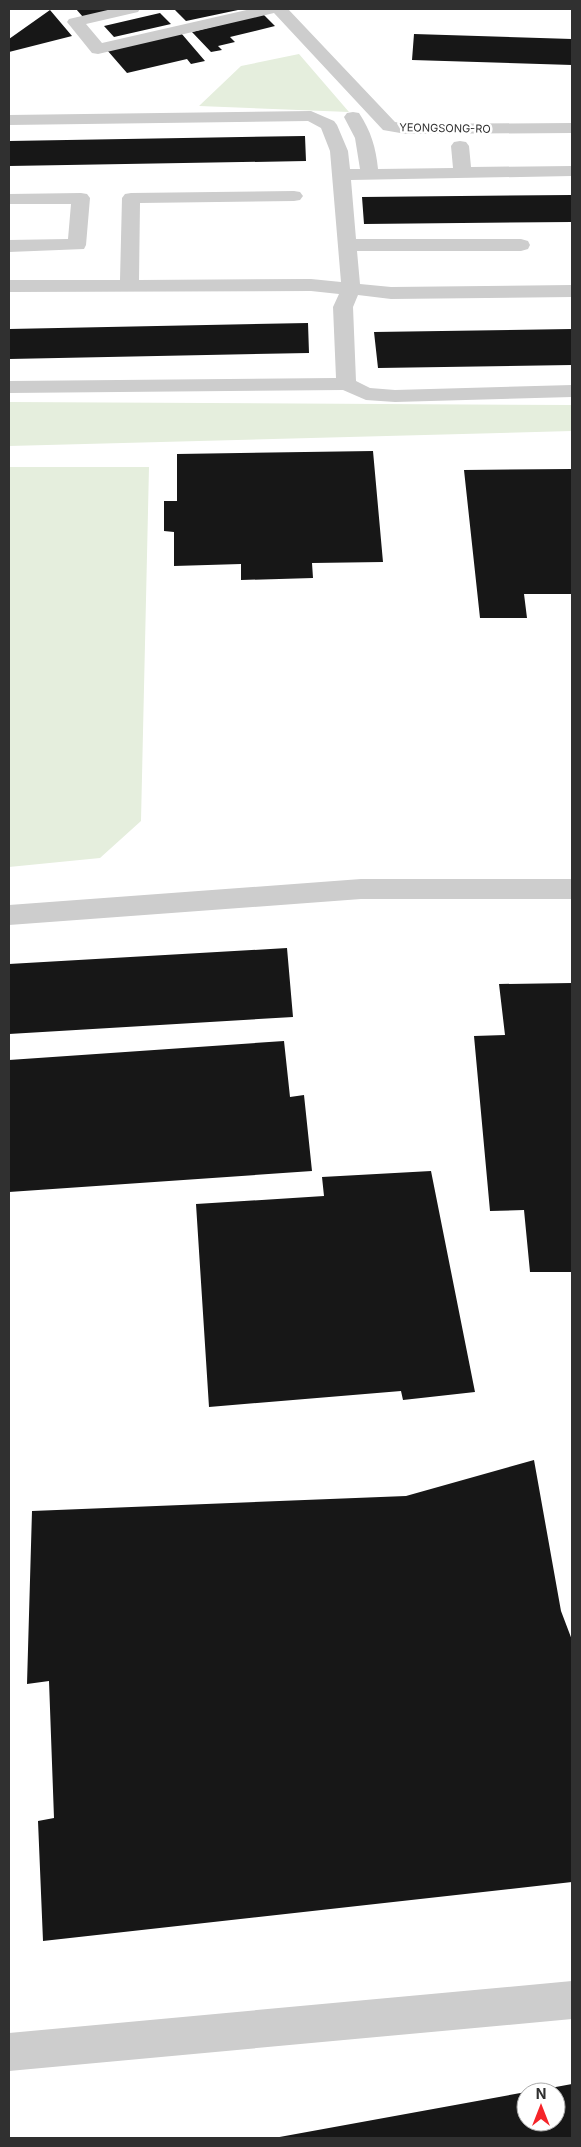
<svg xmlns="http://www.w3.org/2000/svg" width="581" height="2147" viewBox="0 0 581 2147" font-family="Inter,sans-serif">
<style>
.green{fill:#e5eedd}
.building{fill:#171717}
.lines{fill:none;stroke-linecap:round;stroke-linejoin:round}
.minor{fill:#cdcdcd;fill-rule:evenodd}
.labels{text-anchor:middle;stroke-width:5;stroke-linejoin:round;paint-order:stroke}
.far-street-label{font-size:11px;fill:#303030;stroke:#fff}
</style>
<rect width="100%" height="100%" fill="#fff"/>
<path class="green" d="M 299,54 L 349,112 L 199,106 L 241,66 Z
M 9,402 L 572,405 L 572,431 L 9,446 Z
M 9,467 L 149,467 L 141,821 L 100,858 L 9,867 Z"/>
<path class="building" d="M 76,9 L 116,9 L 83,17 Z
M 181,9 L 237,9 L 238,10 L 186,21 L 175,10 Z
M 50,10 L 72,36 L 9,52 L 9,39 Z
M 160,13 L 171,24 L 114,37 L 104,26 Z
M 263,14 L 275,26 L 230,37 L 235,42 L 218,46 L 222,50 L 211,52 L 192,32 Z
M 181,33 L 205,61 L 191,64 L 187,59 L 127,73 L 107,50 Z
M 414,34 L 572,39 L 572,65 L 412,60 Z
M 305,136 L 306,161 L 9,166 L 9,141 Z
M 572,195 L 572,222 L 364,224 L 362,197 Z
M 308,323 L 309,353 L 9,359 L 9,329 Z
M 572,329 L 572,365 L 378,368 L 374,332 Z
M 373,451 L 383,562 L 312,563 L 313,578 L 241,580 L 241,564 L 174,566 L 174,532 L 164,531 L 164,501 L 177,501 L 177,454 Z
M 572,469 L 572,594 L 524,594 L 527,618 L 480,618 L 464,470 Z
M 287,948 L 293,1017 L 9,1034 L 9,964 Z
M 572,983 L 572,1272 L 530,1272 L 524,1210 L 490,1211 L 474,1036 L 505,1035 L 499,984 Z
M 284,1041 L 290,1097 L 304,1095 L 312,1171 L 9,1192 L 9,1060 Z
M 431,1171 L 475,1392 L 403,1400 L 401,1391 L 209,1407 L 196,1204 L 324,1196 L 322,1177 Z
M 534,1460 L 561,1611 L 572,1640 L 572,1882 L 43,1941 L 38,1821 L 54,1818 L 49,1681 L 27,1684 L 32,1511 L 406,1496 Z
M 572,2084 L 572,2138 L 274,2138 L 526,2092 L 526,2122 L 556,2122 L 556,2092 L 534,2091 Z"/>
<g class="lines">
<path class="minor" d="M 112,9 L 140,9 L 138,12 L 86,24 L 102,43 L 251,9 L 288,9 L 395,122 L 406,124 L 572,123 L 572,133 L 406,134 L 383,130 L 274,13 L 98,54 L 92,53 L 67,22 L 69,19 Z
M 311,111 L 334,121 L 337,125 L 348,151 L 350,169 L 360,169 L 355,138 L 344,117 L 347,113 L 353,112 L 359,113 C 371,131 376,148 378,169 L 453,168 L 451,146 L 454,142 L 460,141 L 466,142 L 469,146 L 471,167 L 572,166 L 572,176 L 351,180 L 356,239 L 521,239 L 528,241 L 530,245 L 528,249 L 521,251 L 357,251 L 360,284 L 391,287 L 572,285 L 572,297 L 391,299 L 358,295 L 353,307 L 356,381 L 370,388 L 395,390 L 572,385 L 572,397 L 395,402 L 366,400 L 343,390 L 9,393 L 9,381 L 336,378 L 333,307 L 339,294 L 311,291 L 9,292 L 9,280 L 120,280 L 122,198 L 125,194 L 131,193 L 294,191 L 300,192 L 303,196 L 300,200 L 294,201 L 140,203 L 139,280 L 311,279 L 341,282 L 330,151 L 321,128 L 308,121 L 9,125 L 9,115 Z
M 81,193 L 87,194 L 90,198 L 86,245 L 84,249 L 9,252 L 9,240 L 68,239 L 71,204 L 9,204 L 9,194 Z
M 361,879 L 572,879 L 572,899 L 361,899 L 9,925 L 9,905 Z
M 572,1981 L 572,2019 L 9,2071 L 9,2033 Z"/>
</g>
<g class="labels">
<g class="far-street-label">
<text transform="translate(445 128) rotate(1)" y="4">YEONGSONG-RO</text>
</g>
</g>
<rect width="581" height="2147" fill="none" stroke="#303030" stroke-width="20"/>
<g transform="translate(541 2107)"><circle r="24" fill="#ffffff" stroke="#acacac"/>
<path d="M0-4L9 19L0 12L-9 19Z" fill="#f52429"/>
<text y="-8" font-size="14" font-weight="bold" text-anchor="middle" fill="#303030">N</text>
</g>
</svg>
